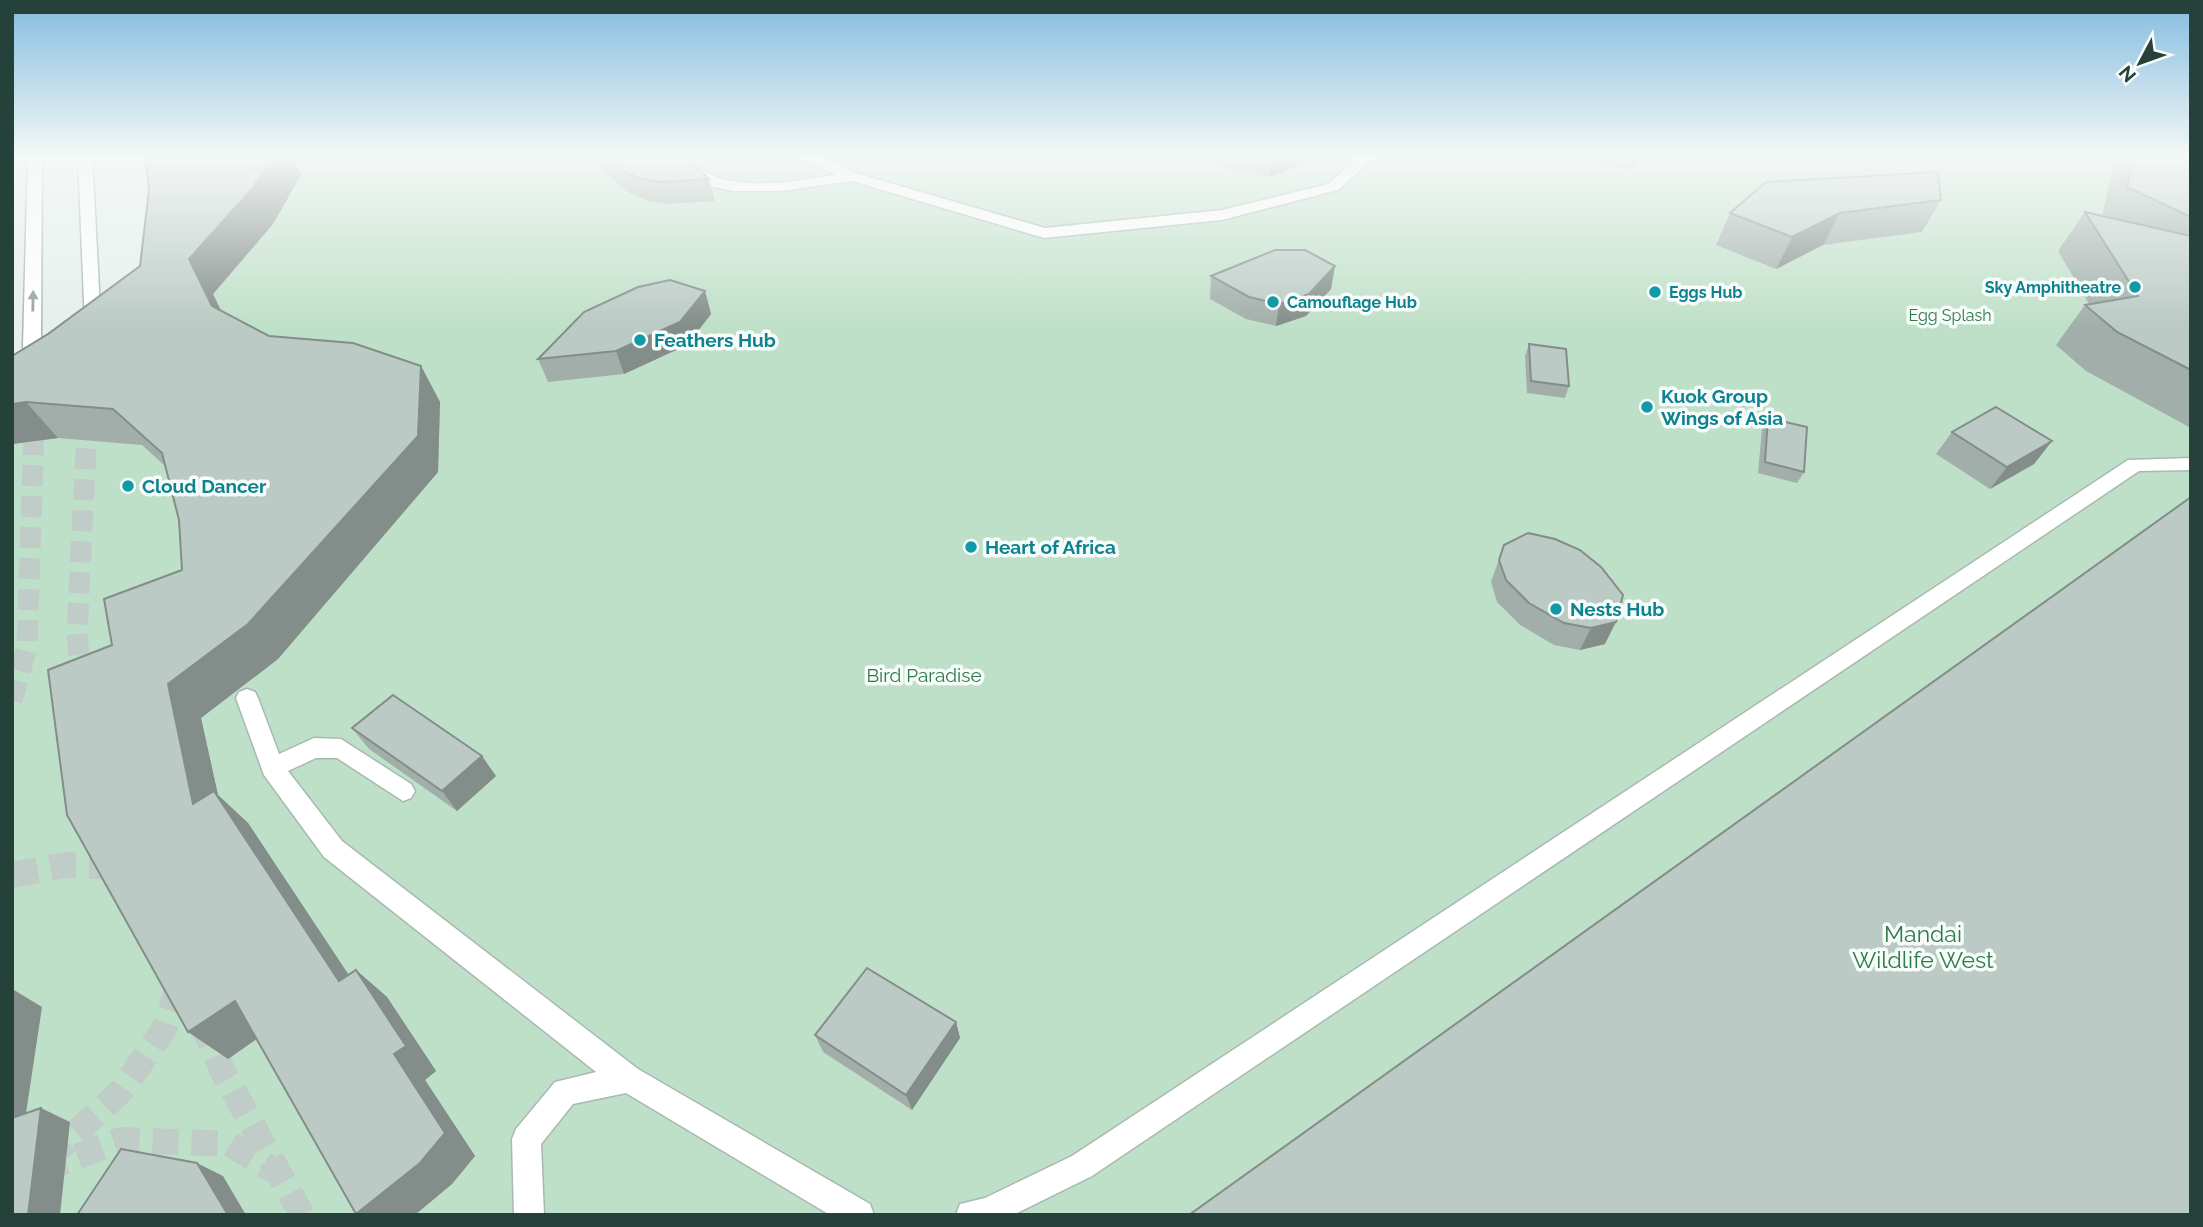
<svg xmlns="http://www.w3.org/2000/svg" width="2203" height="1227" viewBox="0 0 2203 1227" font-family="Raleway,sans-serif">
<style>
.green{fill:#bfe0c8}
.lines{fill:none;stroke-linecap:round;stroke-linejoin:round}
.street-tunnel-far2{stroke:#bfccc8;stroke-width:17;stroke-dasharray:17 8;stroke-linecap:butt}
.street-tunnel-far1{stroke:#bfccc8;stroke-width:21;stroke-dasharray:21 10;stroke-linecap:butt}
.street-tunnel{stroke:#bfccc8;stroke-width:26;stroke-dasharray:26 13;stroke-linecap:butt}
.lane-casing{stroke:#a8b8b2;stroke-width:3}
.street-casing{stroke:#a8b8b2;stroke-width:3}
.lane{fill:#fff;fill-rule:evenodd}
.street{fill:#fff;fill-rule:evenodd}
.wall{fill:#a1aea9}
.shaded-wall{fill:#838d89}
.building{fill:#bbcac4;stroke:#838d89;stroke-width:2}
.oneway{fill:#92a09c}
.culture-dot{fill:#0f9aa8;stroke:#f7fbf9;stroke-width:2.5}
.labels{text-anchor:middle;stroke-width:7;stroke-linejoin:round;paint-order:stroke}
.far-culture-label{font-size:16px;font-weight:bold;fill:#0d838f;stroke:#f7fbf9;text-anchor:start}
.far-park-label{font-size:16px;fill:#2d7a4b;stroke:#f7fbf9}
.culture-label{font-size:19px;font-weight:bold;fill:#0d838f;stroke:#f7fbf9;text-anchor:start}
.park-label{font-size:19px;fill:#2d7a4b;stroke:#f7fbf9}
.near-park-label{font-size:23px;fill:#2d7a4b;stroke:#f7fbf9}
</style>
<rect width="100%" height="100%" fill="#e6efeb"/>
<path class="green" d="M 153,155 L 2191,155 L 2191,1215 L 12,1215 L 12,382 L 159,287 Z"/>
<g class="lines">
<path class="street-tunnel-far2" d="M 34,430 L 34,414
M 87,430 L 88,414"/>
<path class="street-tunnel-far1" d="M 81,686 L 77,633 L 87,428
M 12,701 L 27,647 L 34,428"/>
<path class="street-tunnel" d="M 12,875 L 66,865 L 120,867
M 201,1020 L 222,1070 L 302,1215
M 41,1170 L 121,1140 L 230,1144 L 283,1176
M 12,1176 L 62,1146 L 122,1090 L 164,1029 L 182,978"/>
<defs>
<path id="lane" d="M 668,155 L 683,155 C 724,197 783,182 836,175 L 796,155 L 814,155 L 859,174 L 1045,228 L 1222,210 L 1328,184 L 1362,155 L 1377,155 L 1338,190 L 1222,220 L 1044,238 L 852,181 L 781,191 L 733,191 L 705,185 L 686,175 Z
M 2191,458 L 2191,470 L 2139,471 L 1092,1176 L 1013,1215 L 956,1215 L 960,1204 L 985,1198 L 1072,1156 L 2128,460 Z
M 247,689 L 255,692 L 258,698 L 279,754 L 314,738 L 341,739 L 411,784 L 415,791 L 411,798 L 403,801 L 337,758 L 316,758 L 288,771 L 342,841 L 638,1069 L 870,1204 L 874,1215 L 830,1215 L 626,1093 L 573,1104 L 541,1144 L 544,1215 L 514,1215 L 512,1139 L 516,1129 L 555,1082 L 596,1072 L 324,857 L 264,775 L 236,698 L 239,692 Z"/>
<path id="street" d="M 28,155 L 42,155 L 41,346 L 44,369 L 35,375 L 26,369 L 23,346 Z
M 78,155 L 92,155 L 101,327 L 93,332 L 85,327 Z"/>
</defs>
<use href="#lane" class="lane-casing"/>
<use href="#street" class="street-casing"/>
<use href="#lane" class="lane"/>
<use href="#street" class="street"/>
</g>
<path class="wall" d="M 145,155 L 290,155 L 301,175 L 273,224 L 213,294 L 221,311 L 269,336 L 421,366 L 440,402 L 438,472 L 278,659 L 201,718 L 218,795 L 248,823 L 349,975 L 356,970 L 387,997 L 436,1071 L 425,1080 L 475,1156 L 452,1184 L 257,1039 L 228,1059 L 112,645 L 182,570 L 179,520 L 165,466 L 142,445 L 58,438 L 12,444 L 48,334 L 140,266 L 149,190 Z
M 592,155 L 678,155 L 709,179 L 715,201 L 668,204 L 649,201 L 629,193 L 595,164 Z
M 1175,155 L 1325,155 L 1270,177 L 1175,157 Z
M 1562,155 L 1646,155 L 1631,169 L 1569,161 Z
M 2116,155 L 2191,155 L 2191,428 L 2086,371 L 2056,345 L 2085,305 L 2089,304 L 2058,251 L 2085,212 L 2102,216 Z
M 1941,200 L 1922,232 L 1823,245 L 1776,269 L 1716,245 L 1730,213 Z
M 1211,276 L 1331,289 L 1306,316 L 1276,326 L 1246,319 L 1210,299 Z
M 705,291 L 711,314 L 687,345 L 624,374 L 548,382 L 538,359 Z
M 1529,344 L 1569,386 L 1565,398 L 1527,393 L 1525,356 Z
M 1768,418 L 1804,472 L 1797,483 L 1758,473 L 1762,429 Z
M 1952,432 L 2052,441 L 2034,464 L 1990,489 L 1936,454 Z
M 1555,539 L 1605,644 L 1580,650 L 1554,645 L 1520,625 L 1497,602 L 1491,582 L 1504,545 Z
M 352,728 L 496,776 L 457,811 L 369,749 Z
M 956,1022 L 960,1038 L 912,1110 L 823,1052 L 815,1035 Z"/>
<path class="shaded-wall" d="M 273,155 L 290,155 L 301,175 L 273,224 L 213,294 L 236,342 L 212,306 L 189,259 Z
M 1272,155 L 1325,155 L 1270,177 Z
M 1636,155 L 1646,155 L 1631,169 Z
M 1840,213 L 1823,245 L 1776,269 L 1792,237 Z
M 1335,266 L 1331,289 L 1306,316 L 1276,326 L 1279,304 Z
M 705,291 L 711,314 L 687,345 L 624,374 L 616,351 Z
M 421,366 L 440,402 L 438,472 L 278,659 L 201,718 L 218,795 L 248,823 L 371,1009 L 339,981 L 193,804 L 168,684 Z
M 26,402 L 58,438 L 12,444 L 12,404 Z
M 2052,441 L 2034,464 L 1990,489 L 2007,467 Z
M 1616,622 L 1605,644 L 1580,650 L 1591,628 Z
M 482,756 L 496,776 L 457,811 L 442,791 Z
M 356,970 L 387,997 L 436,1071 L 425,1080 L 475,1156 L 452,1184 L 415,1215 L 358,1215 L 356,1214 Z
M 14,990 L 42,1007 L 22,1140 L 12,1135 L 12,998 Z
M 235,1001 L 272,1028 L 228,1059 L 188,1032 Z
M 956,1022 L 960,1038 L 912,1110 L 906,1095 Z
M 41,1108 L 70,1122 L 60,1215 L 28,1215 Z
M 197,1163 L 223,1176 L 246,1215 L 228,1215 Z"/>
<path class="building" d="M 145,155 L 273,155 L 252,189 L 189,259 L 212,306 L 269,336 L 353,343 L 421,366 L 418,436 L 248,624 L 168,684 L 193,804 L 214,791 L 339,981 L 356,970 L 406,1046 L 394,1054 L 445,1133 L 420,1163 L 356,1214 L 235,1001 L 188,1032 L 67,815 L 48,670 L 112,645 L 104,599 L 182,570 L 179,520 L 162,453 L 113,409 L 26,402 L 12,404 L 12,356 L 48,334 L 140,266 L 149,190 Z
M 602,155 L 678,155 L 691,162 L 709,179 L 661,182 L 642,179 L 622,171 Z
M 2134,155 L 2191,155 L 2191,217 L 2127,187 Z
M 1938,172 L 1941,200 L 1840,213 L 1792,237 L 1730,213 L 1766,182 Z
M 2085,212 L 2191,236 L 2191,370 L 2117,332 L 2085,305 L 2138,296 Z
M 1275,250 L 1305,250 L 1335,266 L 1309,294 L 1279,304 L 1249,297 L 1211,276 Z
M 670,280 L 705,291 L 680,322 L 616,351 L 538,359 L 584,312 L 638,287 Z
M 1529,344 L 1566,349 L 1569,386 L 1531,381 Z
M 1996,407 L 2052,441 L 2007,467 L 1952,432 Z
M 1768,418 L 1807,427 L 1804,472 L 1765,462 Z
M 2191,497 L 2191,1215 L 1189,1215 Z
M 1528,533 L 1555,539 L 1580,550 L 1601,567 L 1623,595 L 1616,622 L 1591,628 L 1564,623 L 1529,603 L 1506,580 L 1499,560 L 1504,545 Z
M 393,695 L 482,756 L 442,791 L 352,728 Z
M 867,968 L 956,1022 L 906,1095 L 815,1035 Z
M 41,1108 L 28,1215 L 12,1215 L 12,1118 Z
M 121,1149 L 197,1163 L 228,1215 L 77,1215 Z"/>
<defs><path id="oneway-solid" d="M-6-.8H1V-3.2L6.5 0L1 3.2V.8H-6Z" transform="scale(1.75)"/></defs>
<use class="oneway" href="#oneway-solid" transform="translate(33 301) rotate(-89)"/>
<linearGradient id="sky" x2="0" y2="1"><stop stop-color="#84bce0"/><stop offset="0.48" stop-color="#f4f8f6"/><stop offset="1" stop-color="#f4f8f6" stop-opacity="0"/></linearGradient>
<rect width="2203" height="326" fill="url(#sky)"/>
<g class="culture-dot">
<circle cx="2135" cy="287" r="7"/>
<circle cx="1655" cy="292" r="7"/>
<circle cx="1273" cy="302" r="7"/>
<circle cx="640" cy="340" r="7"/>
<circle cx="1647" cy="407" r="7"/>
<circle cx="128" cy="486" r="7"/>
<circle cx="971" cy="547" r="7"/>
<circle cx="1556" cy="609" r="7"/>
</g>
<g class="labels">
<g class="far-culture-label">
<text x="2121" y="293" text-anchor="end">Sky Amphitheatre</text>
<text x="1669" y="298">Eggs Hub</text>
<text x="1287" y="308">Camouflage Hub</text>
</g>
<g class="far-park-label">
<text x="1950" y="321">Egg Splash</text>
</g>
<g class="culture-label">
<text x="654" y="347">Feathers Hub</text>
<text x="1661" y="403">Kuok Group<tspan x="1661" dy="22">Wings of Asia</tspan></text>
<text x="142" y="493">Cloud Dancer</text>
<text x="985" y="554">Heart of Africa</text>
<text x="1570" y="616">Nests Hub</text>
</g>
<g class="park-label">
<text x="924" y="682">Bird Paradise</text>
</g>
<g class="near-park-label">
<text x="1923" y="942">Mandai<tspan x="1923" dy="26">Wildlife West</tspan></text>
</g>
</g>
<rect width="2203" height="1227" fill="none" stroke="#24423a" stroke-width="28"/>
<g transform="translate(2140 63) rotate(229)" stroke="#f7fbf9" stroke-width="5" paint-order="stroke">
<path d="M0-5L12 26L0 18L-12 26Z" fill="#24423a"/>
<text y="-10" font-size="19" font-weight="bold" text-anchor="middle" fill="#24423a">N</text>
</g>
</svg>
